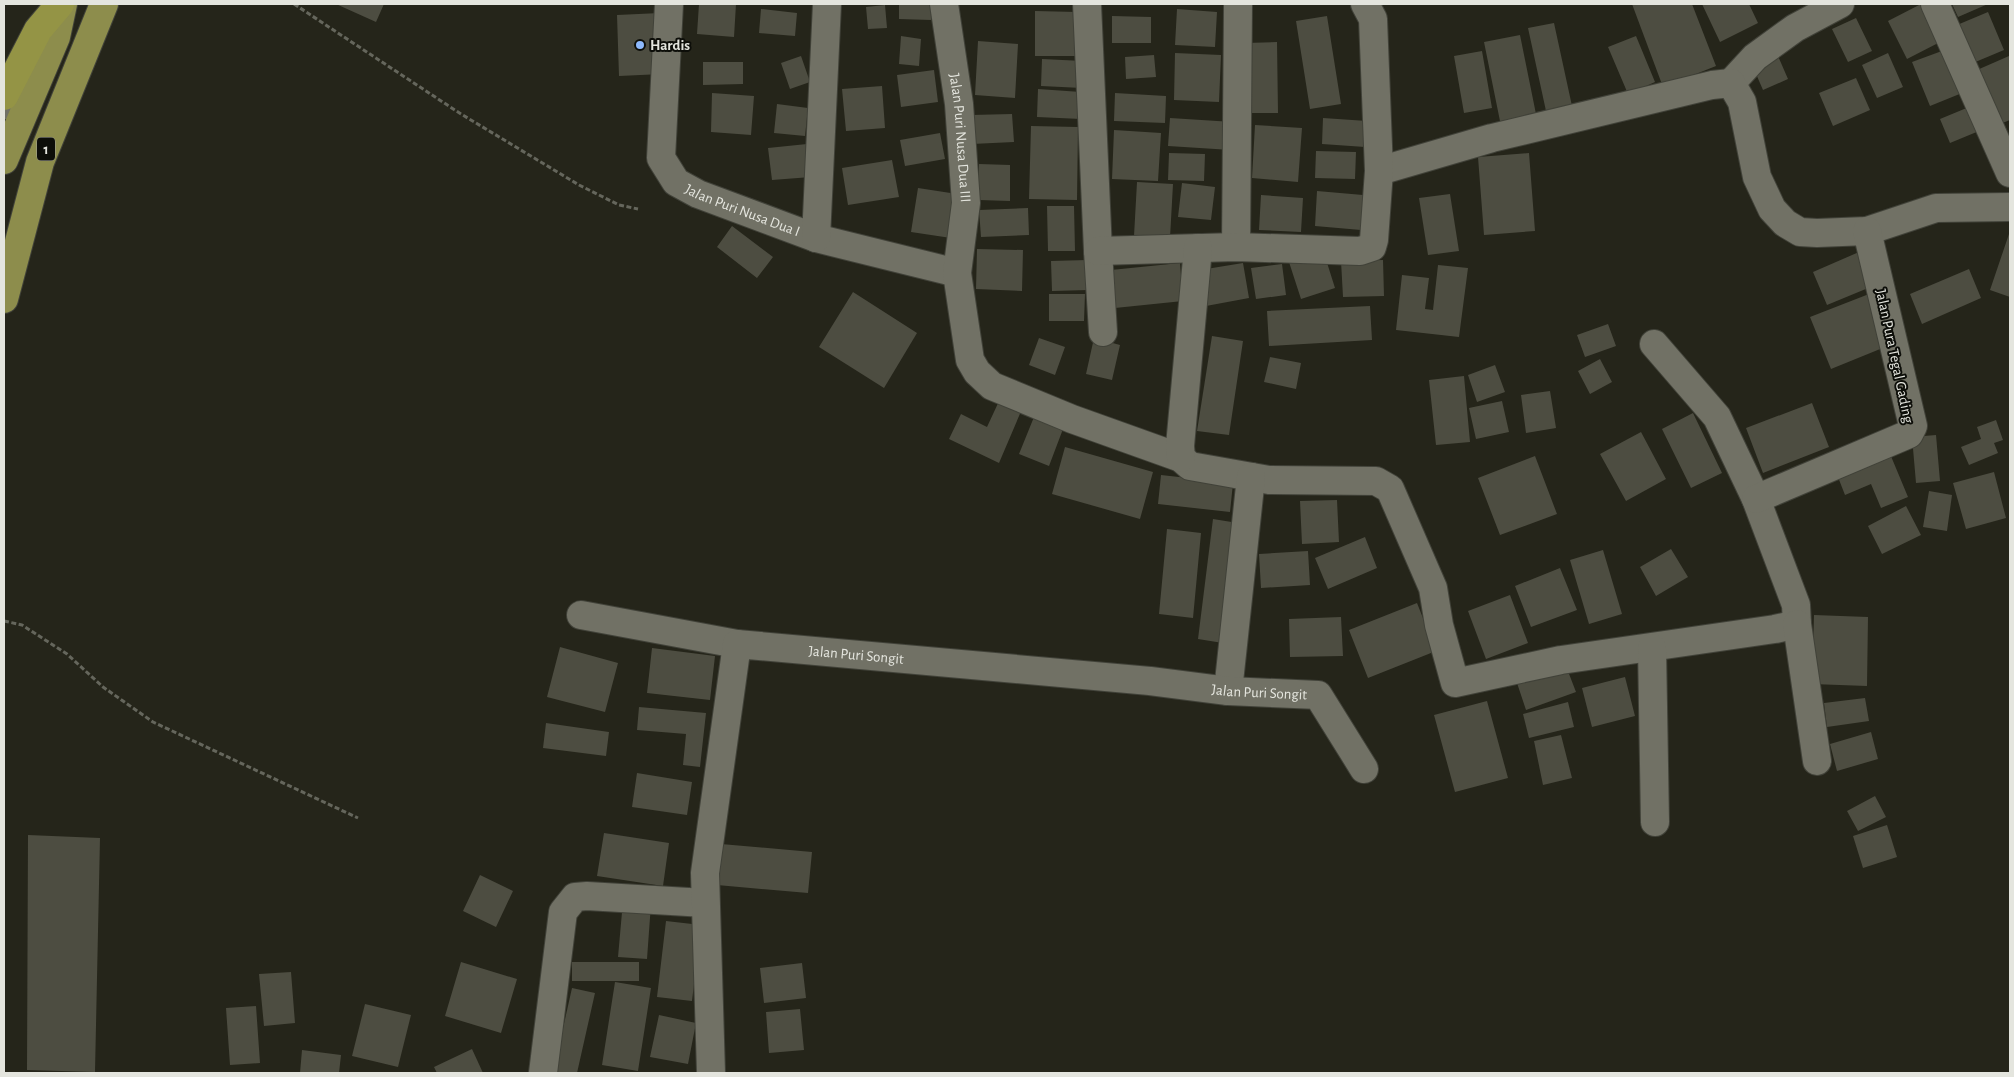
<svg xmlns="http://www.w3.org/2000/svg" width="2014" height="1077" viewBox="0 0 2014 1077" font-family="'Alegreya Sans',sans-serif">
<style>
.building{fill:#4d4d41}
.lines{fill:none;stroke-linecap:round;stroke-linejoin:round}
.service-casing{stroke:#414239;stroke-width:18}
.minor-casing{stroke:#414239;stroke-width:30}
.trunk-casing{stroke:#414239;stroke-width:30}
.motorway-casing{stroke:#414239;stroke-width:30}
.path{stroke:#65665c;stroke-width:3;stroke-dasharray:5 2.5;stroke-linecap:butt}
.service{stroke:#717165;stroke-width:15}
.minor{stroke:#717165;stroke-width:28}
.trunk{stroke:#8d8d4c;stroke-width:28}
.motorway{stroke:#949445;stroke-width:28}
.poi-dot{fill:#8db9fc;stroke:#0d0e09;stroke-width:2}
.labels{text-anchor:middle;stroke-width:4;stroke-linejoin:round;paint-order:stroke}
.shield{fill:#0d0e09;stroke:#a4a49e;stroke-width:1}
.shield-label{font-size:14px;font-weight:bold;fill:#e4e5de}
.poi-label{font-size:15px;font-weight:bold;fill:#e4e5de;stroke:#0d0e09;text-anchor:start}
.street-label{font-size:15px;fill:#e4e5de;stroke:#0d0e09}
</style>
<rect width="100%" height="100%" fill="#25251a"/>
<path class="building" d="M 336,4 L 384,4 L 376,22 Z
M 699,4 L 736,4 L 734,37 L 697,34 Z
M 899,4 L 931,4 L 931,20 L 899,19 Z
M 1632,4 L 1692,4 L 1716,66 L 1663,87 Z
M 1702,4 L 1749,4 L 1758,23 L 1720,42 Z
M 1921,4 L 1926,4 L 1944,40 L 1907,59 L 1888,21 Z
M 1952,4 L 1988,4 L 1958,17 Z
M 885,5 L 887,28 L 868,29 L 866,7 Z
M 761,9 L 797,13 L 795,36 L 759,33 Z
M 1177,9 L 1217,12 L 1215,47 L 1175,45 Z
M 1035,11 L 1077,12 L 1078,56 L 1035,56 Z
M 1988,12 L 2004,50 L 1973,63 L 1957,25 Z
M 660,13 L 662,74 L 619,76 L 617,15 Z
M 1112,16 L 1151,17 L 1151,43 L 1112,43 Z
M 1327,16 L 1341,104 L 1310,109 L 1296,21 Z
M 1856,18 L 1872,51 L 1848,62 L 1832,29 Z
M 1554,23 L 1572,106 L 1546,111 L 1528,28 Z
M 1520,35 L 1537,119 L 1501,126 L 1484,42 Z
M 901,36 L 921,39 L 919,66 L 899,64 Z
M 1636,36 L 1655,82 L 1628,94 L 1608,47 Z
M 978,41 L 1018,44 L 1015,98 L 975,95 Z
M 1277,42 L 1278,113 L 1247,113 L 1245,43 Z
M 1950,48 L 1967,91 L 1930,106 L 1912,62 Z
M 1482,51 L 1492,108 L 1464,113 L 1454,56 Z
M 1175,53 L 1221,55 L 1219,102 L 1174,100 Z
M 1888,53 L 1903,87 L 1877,98 L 1862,65 Z
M 1154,55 L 1156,77 L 1126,79 L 1125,57 Z
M 801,56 L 810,82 L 790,89 L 781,63 Z
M 1778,56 L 1788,79 L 1763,90 L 1753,67 Z
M 2009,56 L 2010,120 L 2000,124 L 1977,70 Z
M 1042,59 L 1083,61 L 1082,88 L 1041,86 Z
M 703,62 L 743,62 L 743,84 L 703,85 Z
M 934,70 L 938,102 L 901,107 L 897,75 Z
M 1856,78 L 1870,110 L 1833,126 L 1819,93 Z
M 882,86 L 885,128 L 846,131 L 842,89 Z
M 1038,89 L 1081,92 L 1081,119 L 1037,117 Z
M 712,93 L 754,96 L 751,135 L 711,132 Z
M 1115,93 L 1166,96 L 1165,123 L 1114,121 Z
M 777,104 L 808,108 L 805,136 L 774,133 Z
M 1969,107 L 1979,131 L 1950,143 L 1940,119 Z
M 1012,114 L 1014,142 L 972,144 L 971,115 Z
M 1170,118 L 1233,122 L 1231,150 L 1168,146 Z
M 1323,118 L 1367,121 L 1365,147 L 1322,144 Z
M 1255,125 L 1302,128 L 1298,182 L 1252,178 Z
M 1031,126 L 1078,127 L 1077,200 L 1029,199 Z
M 1114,130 L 1161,133 L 1158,181 L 1112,179 Z
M 940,133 L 945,159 L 905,166 L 900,140 Z
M 807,144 L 811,177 L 772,180 L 768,148 Z
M 1316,151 L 1356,152 L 1355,179 L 1315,178 Z
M 1169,153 L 1205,154 L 1204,181 L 1168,180 Z
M 1529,153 L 1535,231 L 1484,235 L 1478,157 Z
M 892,160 L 899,197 L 848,205 L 842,168 Z
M 979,164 L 1010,165 L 1010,201 L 979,200 Z
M 1137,182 L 1173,184 L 1170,238 L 1134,236 Z
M 1182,183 L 1215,187 L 1211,220 L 1178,217 Z
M 918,188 L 957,194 L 951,238 L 911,232 Z
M 1317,191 L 1363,195 L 1361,230 L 1315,226 Z
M 1450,194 L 1459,251 L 1428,255 L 1419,198 Z
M 1261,195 L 1303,198 L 1301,232 L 1259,230 Z
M 1047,206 L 1074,206 L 1075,251 L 1048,251 Z
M 1028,208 L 1029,235 L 981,237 L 979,210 Z
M 732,226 L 773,257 L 757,278 L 717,247 Z
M 2009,234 L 2010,234 L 2010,297 L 1990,290 Z
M 977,249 L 1023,250 L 1022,291 L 976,289 Z
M 1323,250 L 1335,288 L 1301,299 L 1289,262 Z
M 1859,252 L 1873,286 L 1827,305 L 1813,272 Z
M 1087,260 L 1088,290 L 1052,291 L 1051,261 Z
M 1383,260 L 1384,296 L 1343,297 L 1341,261 Z
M 1180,263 L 1183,301 L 1115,308 L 1111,270 Z
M 1243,263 L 1249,298 L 1206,306 L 1200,270 Z
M 1282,264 L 1286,295 L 1256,299 L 1251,268 Z
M 1438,265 L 1468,268 L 1459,337 L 1396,330 L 1402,275 L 1429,278 L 1425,309 L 1433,310 Z
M 1969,269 L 1981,298 L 1922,324 L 1910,294 Z
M 853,292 L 917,333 L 884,388 L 819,347 Z
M 1049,294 L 1085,294 L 1084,321 L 1049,321 Z
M 1869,294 L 1890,345 L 1831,369 L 1810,317 Z
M 1370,306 L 1372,340 L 1269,346 L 1267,311 Z
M 1608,324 L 1616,346 L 1585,357 L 1577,335 Z
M 1212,336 L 1243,341 L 1229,435 L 1197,431 Z
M 1039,338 L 1065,347 L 1055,375 L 1029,365 Z
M 1094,338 L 1120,345 L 1112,380 L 1086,374 Z
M 1270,357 L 1301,363 L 1296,389 L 1264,382 Z
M 1600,359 L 1612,382 L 1590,394 L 1578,371 Z
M 1495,365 L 1505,392 L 1477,402 L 1468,375 Z
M 1464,376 L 1470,442 L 1436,445 L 1429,380 Z
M 1550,391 L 1556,428 L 1526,433 L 1521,395 Z
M 1000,399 L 1022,409 L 999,463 L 949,439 L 961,414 L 987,427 Z
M 1502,401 L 1509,432 L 1476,439 L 1469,408 Z
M 1812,403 L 1829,447 L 1763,473 L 1746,428 Z
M 1693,413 L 1722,473 L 1691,488 L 1662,429 Z
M 1034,417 L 1063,429 L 1049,466 L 1019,454 Z
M 1996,420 L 2003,440 L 1994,443 L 1998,453 L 1969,465 L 1961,447 L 1981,439 L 1977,427 Z
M 1641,432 L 1666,479 L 1626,501 L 1600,454 Z
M 1936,435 L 1940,481 L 1916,483 L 1912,437 Z
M 1065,447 L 1153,472 L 1140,519 L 1052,494 Z
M 1888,449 L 1908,497 L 1881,508 L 1871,484 L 1845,495 L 1836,472 Z
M 1535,456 L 1557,514 L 1500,535 L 1478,478 Z
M 1994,472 L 2006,518 L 1966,529 L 1953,483 Z
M 1161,475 L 1233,483 L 1230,512 L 1158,504 Z
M 1929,491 L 1952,495 L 1947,531 L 1923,527 Z
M 1337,500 L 1339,542 L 1302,544 L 1300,501 Z
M 1906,506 L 1921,535 L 1882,554 L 1868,526 Z
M 1213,519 L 1244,524 L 1229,644 L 1198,639 Z
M 1167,529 L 1201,533 L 1193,618 L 1159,614 Z
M 1365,537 L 1377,568 L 1328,589 L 1315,558 Z
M 1671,549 L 1688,577 L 1656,596 L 1640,567 Z
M 1603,550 L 1622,614 L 1589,624 L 1570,560 Z
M 1308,551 L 1310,585 L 1261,588 L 1259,554 Z
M 1560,568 L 1577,610 L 1531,627 L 1515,586 Z
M 1510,595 L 1528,643 L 1486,659 L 1468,611 Z
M 1417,603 L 1436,651 L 1368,678 L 1349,630 Z
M 1814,615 L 1868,617 L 1867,686 L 1812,684 Z
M 1341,617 L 1343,656 L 1290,657 L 1289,619 Z
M 560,647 L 618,663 L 605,712 L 547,697 Z
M 652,648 L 715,656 L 710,700 L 647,693 Z
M 1566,666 L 1576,692 L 1526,710 L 1517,683 Z
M 1625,677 L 1635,716 L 1592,727 L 1582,688 Z
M 1865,698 L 1869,721 L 1827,727 L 1824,703 Z
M 1487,701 L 1508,778 L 1455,792 L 1434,715 Z
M 1568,702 L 1574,727 L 1529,738 L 1523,714 Z
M 639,707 L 706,713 L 700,767 L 683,765 L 686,734 L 637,730 Z
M 546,723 L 609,732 L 606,756 L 543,748 Z
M 1871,732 L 1878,759 L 1837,771 L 1830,744 Z
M 1561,735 L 1572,778 L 1543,785 L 1534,741 Z
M 637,773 L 692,782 L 687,815 L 632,807 Z
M 1875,796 L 1886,817 L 1858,831 L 1847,811 Z
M 1887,825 L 1897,857 L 1863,868 L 1853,836 Z
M 604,833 L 669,843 L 663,886 L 597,876 Z
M 28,835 L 100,838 L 95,1072 L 27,1070 Z
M 721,844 L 812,852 L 808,893 L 717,885 Z
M 480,875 L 513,891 L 496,927 L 463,911 Z
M 623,901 L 651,904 L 647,959 L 618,957 Z
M 666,921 L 701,925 L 692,1001 L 657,997 Z
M 461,962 L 517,979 L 501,1033 L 445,1016 Z
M 572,962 L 639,962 L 639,981 L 572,981 Z
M 802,963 L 806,998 L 764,1003 L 760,968 Z
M 291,972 L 295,1023 L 264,1026 L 259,974 Z
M 615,982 L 651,988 L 638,1071 L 602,1065 Z
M 572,988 L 595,993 L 577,1073 L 553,1073 Z
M 365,1004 L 411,1015 L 398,1067 L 352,1056 Z
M 256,1006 L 260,1063 L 230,1065 L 226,1008 Z
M 800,1009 L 804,1050 L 769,1053 L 766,1012 Z
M 659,1015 L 696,1023 L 688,1064 L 650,1057 Z
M 472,1049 L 483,1073 L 437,1073 L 434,1067 Z
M 302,1050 L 341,1055 L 339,1073 L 300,1073 Z"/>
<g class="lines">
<defs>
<path id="service" d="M 4,111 L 23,116"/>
<g id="minor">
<path id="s1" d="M 669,4 L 661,158 L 676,182 L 698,194 L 816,238 L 957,273"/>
<path id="s2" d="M 944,4 L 959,104 L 966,203 L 957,273 L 970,360 L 977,372 L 992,386 L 1072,419 L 1181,458 L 1190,466 L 1269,480 L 1376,481 L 1390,489 L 1433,588 L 1439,625 L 1455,683 L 1561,660 L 1775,629 L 1797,624 L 1796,605 L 1756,499 L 1717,417 L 1654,344"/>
<path d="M 1087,4 L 1098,251 L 1103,332"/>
<path d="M 1935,4 L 2010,173"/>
<path d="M 1731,83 L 1755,57 L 1795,28 L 1840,4"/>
<path d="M 1379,171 L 1492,138 L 1712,85 L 1731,83 L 1742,102 L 1757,177 L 1772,209 L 1785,223 L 1800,232 L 1817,233 L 1867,231 L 1936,208 L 2010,207"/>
<path d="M 816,238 L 827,4"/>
<path d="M 1236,247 L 1238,4"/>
<path d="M 1098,251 L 1236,247 L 1360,251 L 1372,247 L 1374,240 L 1379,171 L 1373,19 L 1365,4"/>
<path d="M 1181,458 L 1180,446 L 1198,248"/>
<path d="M 1756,499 L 1909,434 L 1913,426 L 1867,231"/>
<path d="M 581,615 L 737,644"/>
<path d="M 1797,624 L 1817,761"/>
<path d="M 1652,648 L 1655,822"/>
<path d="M 1228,691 L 1251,477"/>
<path d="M 543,1073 L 563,912 L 575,897 L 587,896 L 705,903"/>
<path id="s3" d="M 711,1073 L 705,873 L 737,644 L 1150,681 L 1228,691 L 1318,695 L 1364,769"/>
</g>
<path id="trunk" d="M 4,160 L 56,37 L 63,4
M 4,299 L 40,162 L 104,4"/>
<path id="motorway" d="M 4,96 L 38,30 L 60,4"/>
</defs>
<use href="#service" class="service-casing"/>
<use href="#minor" class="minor-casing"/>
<use href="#trunk" class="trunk-casing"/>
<use href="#motorway" class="motorway-casing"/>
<path class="path" d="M 294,4 L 461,114 L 579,185 L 619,205 L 638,209
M 4,621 L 22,625 L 67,654 L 103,687 L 153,722 L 358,818"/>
<use href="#service" class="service"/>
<use href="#minor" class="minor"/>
<use href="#trunk" class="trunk"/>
<use href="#motorway" class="motorway"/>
</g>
<circle class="poi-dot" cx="640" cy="45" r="5"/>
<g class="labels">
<rect class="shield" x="37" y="137.5" width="18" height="23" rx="4"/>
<g class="shield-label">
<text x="46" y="154">1</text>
</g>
<g class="poi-label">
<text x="650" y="50">Hardis</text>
</g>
<g class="street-label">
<text dy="5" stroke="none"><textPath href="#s2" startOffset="135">Jalan Puri Nusa Dua III</textPath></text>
<text dy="5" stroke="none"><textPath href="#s1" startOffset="255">Jalan Puri Nusa Dua I</textPath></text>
<text transform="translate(1895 356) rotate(78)" y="5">Jalan Pura Tegal Gading</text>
<text dy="5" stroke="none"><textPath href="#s3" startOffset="551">Jalan Puri Songit</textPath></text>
<text dy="5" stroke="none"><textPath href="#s3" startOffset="956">Jalan Puri Songit</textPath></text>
</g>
</g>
<rect width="2014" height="1077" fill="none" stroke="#e4e5de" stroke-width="10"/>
</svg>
